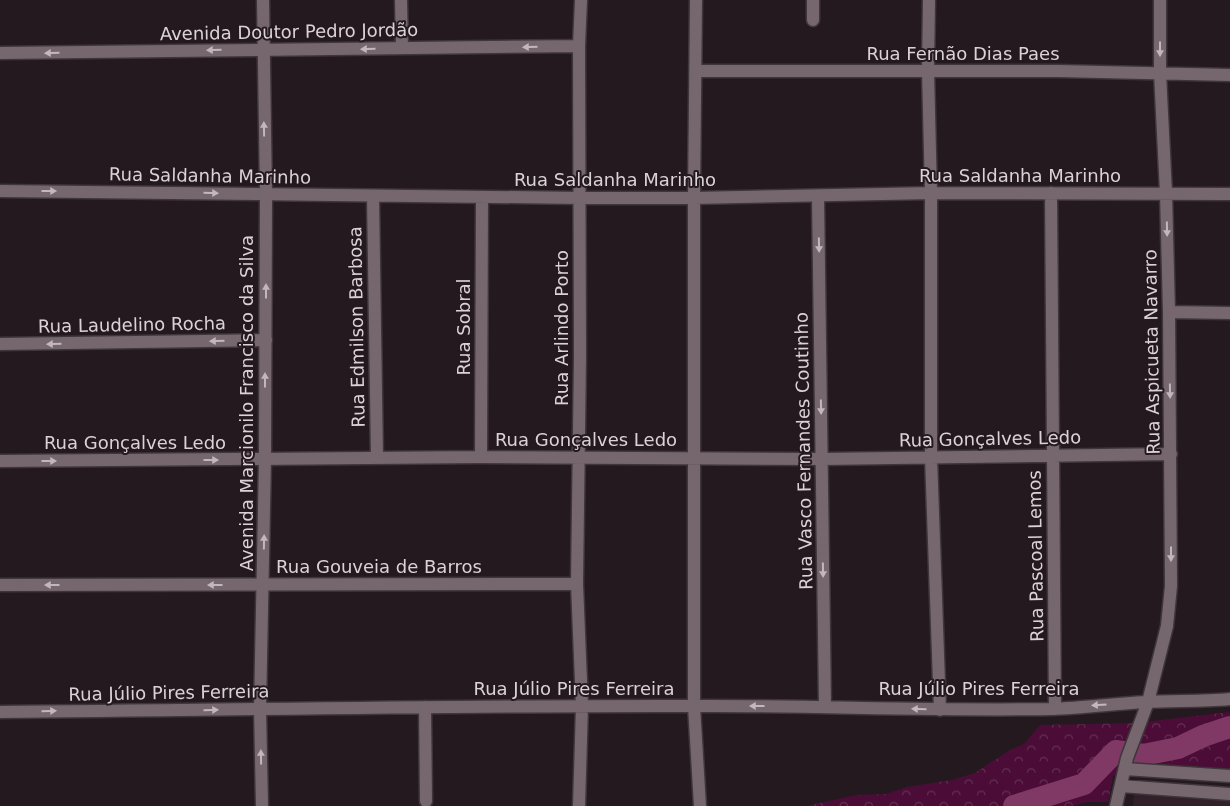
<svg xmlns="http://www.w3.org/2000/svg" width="1230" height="806" viewBox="0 0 1230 806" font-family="'DejaVu Sans',sans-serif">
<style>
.built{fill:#311f2a}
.forest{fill:url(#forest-crowns)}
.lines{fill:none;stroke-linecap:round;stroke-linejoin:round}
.river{stroke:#803965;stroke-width:22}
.minor-casing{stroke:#3e363a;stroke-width:15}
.tertiary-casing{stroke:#3e363a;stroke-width:15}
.minor{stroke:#76676f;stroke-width:12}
.tertiary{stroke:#76676f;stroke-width:12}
.oneway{fill:#c1b7bc}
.labels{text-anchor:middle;stroke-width:4;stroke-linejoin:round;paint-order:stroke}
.street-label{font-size:18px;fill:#dad2d6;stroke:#251920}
</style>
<defs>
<pattern id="forest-crowns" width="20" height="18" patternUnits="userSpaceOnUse" patternTransform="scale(1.25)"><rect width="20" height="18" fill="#4b0d37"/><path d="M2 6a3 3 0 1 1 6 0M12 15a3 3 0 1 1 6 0" fill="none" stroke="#642f53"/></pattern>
</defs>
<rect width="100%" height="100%" fill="#251920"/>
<path class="built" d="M 1134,791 L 1230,801 L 1230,806 L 1133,806 Z"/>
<path class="forest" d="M 1230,712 L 1230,783 L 1134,770 L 1113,776 L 1108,802 L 1087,802 L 1071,806 L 806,806 L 857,795 L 886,794 L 907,787 L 952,780 L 975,773 L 1010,750 L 1024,744 L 1040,725 L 1136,723 Z"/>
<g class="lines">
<path class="river" d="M 1014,806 L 1084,784 L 1116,751 L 1143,755 L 1178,748 L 1203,736 L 1230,727"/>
<defs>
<path id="minor" d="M 401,0 L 402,48
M 696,0 L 694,198 L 694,706 L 700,806
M 813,0 L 813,20
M 929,0 L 928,71 L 931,193 L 931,457 L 940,710
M 0,53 L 579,46
M 696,71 L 1058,71 L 1230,75
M 0,191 L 581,198 L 694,198 L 931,193 L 1230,194
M 1051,193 L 1055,709
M 373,196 L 377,458
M 818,196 L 825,706
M 1169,312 L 1230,313
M 0,344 L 266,340
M 481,457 L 482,197
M 0,461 L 481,457 L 822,459 L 1171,454
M 0,585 L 577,584
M 425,707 L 426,801
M 0,712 C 237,710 474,705 711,706 C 824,706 938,711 1051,709 C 1082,708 1113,704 1144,702 C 1172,700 1201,702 1230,699
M 1125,769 L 1230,776
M 1121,786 L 1230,794
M 579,806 L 582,706 L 577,584 L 580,356 L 579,46 L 581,0
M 1116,806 L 1127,758 L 1148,702 L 1167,626 L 1171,586 L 1169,312 L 1166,193 L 1160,73 L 1160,0"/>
<path id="tertiary" d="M 262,806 L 260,709 L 265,459 L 266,194 L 263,0"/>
</defs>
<use href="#minor" class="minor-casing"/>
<use href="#tertiary" class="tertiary-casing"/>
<use href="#minor" class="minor"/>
<use href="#tertiary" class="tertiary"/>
</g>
<defs><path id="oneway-solid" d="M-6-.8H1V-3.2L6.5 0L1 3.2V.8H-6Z" transform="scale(1.25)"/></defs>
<g class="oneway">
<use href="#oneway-solid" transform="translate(530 47) rotate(179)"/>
<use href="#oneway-solid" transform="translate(368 49) rotate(179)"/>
<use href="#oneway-solid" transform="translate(1160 49) rotate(90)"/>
<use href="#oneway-solid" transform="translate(214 50) rotate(179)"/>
<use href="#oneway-solid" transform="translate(52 53) rotate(179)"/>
<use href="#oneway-solid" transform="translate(264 129) rotate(-91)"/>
<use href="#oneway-solid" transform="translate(49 191)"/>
<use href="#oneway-solid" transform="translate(211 193) rotate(1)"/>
<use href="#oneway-solid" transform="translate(1167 229) rotate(89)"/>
<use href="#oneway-solid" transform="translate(819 245) rotate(89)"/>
<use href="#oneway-solid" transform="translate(266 291) rotate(-90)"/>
<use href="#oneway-solid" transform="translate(217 341) rotate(179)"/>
<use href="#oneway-solid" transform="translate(54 344) rotate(179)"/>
<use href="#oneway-solid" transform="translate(265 380) rotate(-90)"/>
<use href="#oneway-solid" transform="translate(1170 391) rotate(89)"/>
<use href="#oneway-solid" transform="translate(821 407) rotate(89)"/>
<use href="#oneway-solid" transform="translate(211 460)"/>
<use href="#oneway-solid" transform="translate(49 461)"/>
<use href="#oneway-solid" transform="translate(264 542) rotate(-89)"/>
<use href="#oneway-solid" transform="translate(1171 554) rotate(90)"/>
<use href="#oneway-solid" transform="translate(823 570) rotate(89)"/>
<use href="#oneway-solid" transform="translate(52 585) rotate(-180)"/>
<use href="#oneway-solid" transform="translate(215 585) rotate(-180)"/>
<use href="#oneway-solid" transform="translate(1099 705) rotate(176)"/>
<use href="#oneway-solid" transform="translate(757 706) rotate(-180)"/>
<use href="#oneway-solid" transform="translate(919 709) rotate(-178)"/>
<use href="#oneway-solid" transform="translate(211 710) rotate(-1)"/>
<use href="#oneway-solid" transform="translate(49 711) rotate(-1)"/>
<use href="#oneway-solid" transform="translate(261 757) rotate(-91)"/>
</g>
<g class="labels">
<g class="street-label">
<text transform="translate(289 32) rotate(-1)" y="6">Avenida Doutor Pedro Jordão</text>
<text x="963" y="60">Rua Fernão Dias Paes</text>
<text transform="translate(210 176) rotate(1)" y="6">Rua Saldanha Marinho</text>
<text x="1020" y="182">Rua Saldanha Marinho</text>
<text x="615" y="186">Rua Saldanha Marinho</text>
<text transform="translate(132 325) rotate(-1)" y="6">Rua Laudelino Rocha</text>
<text transform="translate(357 327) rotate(-91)" y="6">Rua Edmilson Barbosa</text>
<text transform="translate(464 327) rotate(-90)" y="6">Rua Sobral</text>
<text transform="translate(562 328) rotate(-90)" y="6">Rua Arlindo Porto</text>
<text transform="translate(1152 352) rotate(-91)" y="6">Rua Aspicueta Navarro</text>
<text transform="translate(247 403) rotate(-90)" y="6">Avenida Marcionilo Francisco da Silva</text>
<text transform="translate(990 439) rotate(-1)" y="6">Rua Gonçalves Ledo</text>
<text x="586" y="446">Rua Gonçalves Ledo</text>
<text x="135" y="449">Rua Gonçalves Ledo</text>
<text transform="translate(804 451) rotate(-91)" y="6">Rua Vasco Fernandes Coutinho</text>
<text transform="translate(1036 556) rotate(-91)" y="6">Rua Pascoal Lemos</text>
<text x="379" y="573">Rua Gouveia de Barros</text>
<text x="574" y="695">Rua Júlio Pires Ferreira</text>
<text x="979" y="695">Rua Júlio Pires Ferreira</text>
<text transform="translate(169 693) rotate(-1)" y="6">Rua Júlio Pires Ferreira</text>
</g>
</g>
</svg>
